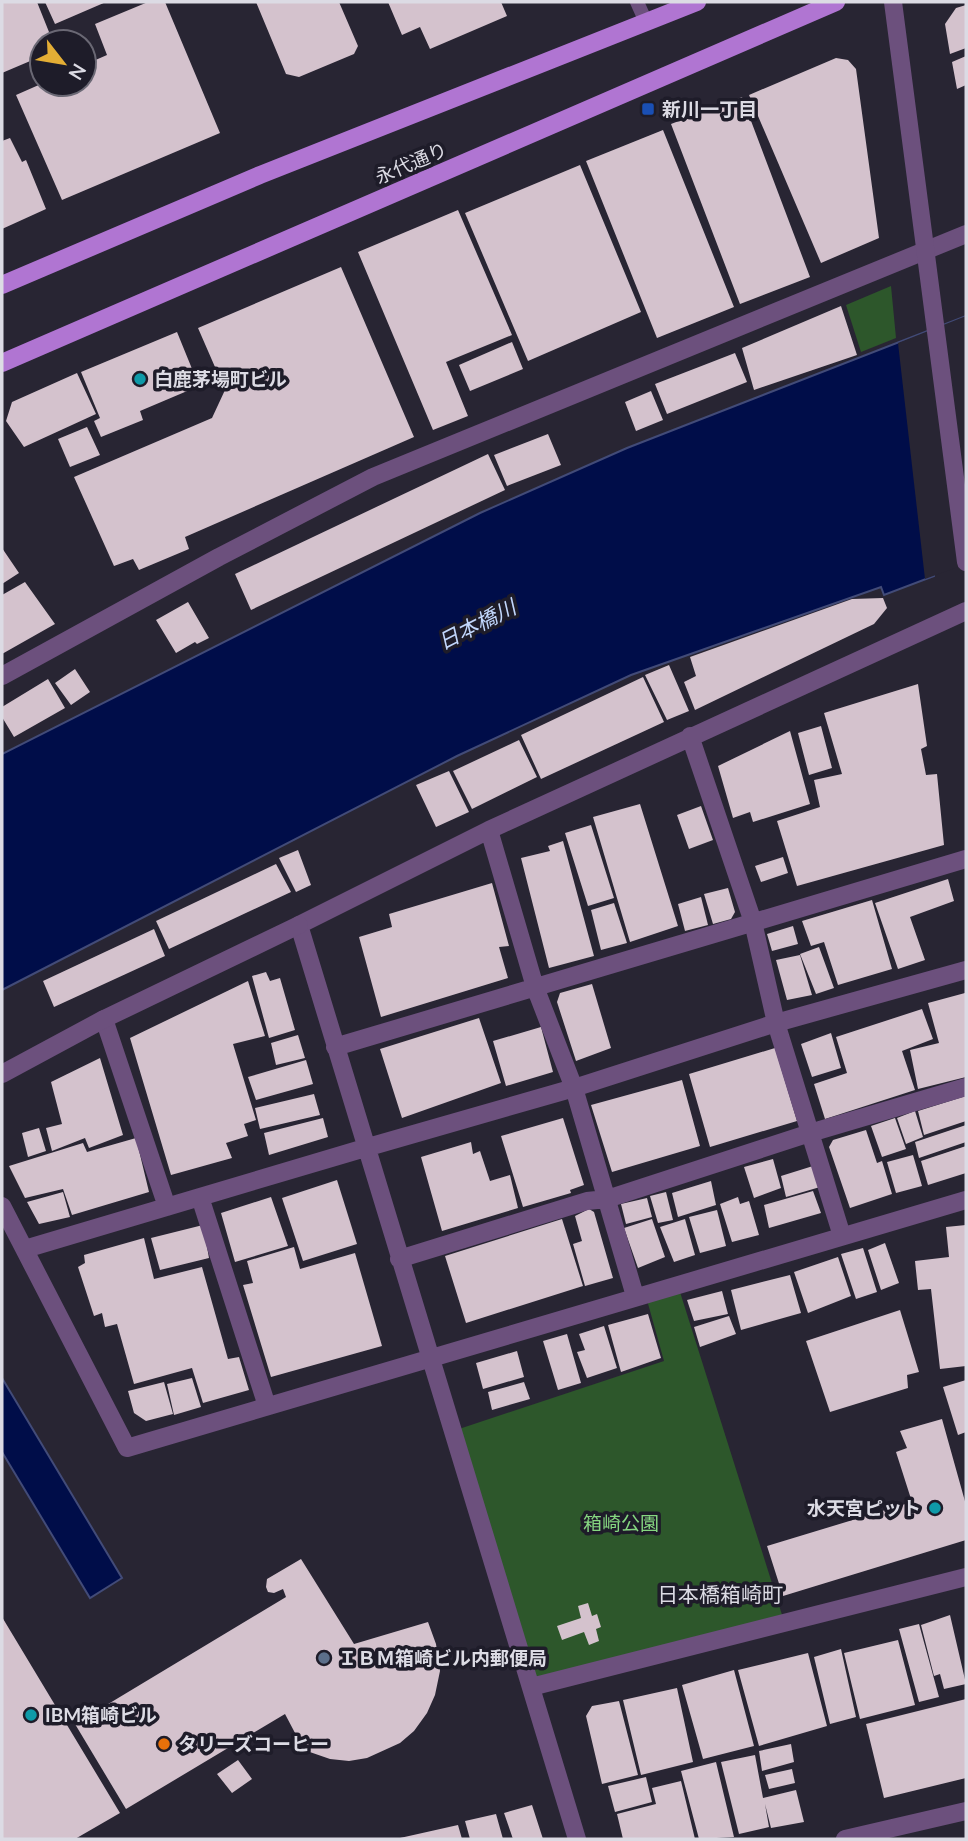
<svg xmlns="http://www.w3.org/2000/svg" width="968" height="1841" viewBox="0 0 968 1841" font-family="Lato,'Noto Sans JP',sans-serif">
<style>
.green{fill:#2d572b}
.water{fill:#000d49;stroke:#424b78;stroke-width:2}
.pier{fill:#282533}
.building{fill:#d4c2cd}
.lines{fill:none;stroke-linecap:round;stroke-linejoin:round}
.service{stroke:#6c507d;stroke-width:14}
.minor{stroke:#6c507d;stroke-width:18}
.tertiary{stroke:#6c507d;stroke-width:18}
.primary{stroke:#b075d2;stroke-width:18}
.transit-dot{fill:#1a4fb4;stroke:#1e1c29;stroke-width:2.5}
.culture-dot{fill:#0f9aa8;stroke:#1e1c29;stroke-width:2.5}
.service-dot{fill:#5c6f8a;stroke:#1e1c29;stroke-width:2.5}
.food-dot{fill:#e8710a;stroke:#1e1c29;stroke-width:2.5}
.labels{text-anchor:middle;stroke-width:7;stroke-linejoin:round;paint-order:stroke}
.poi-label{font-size:19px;font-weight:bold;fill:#dcdbe4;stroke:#1e1c29;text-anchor:start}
.street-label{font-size:19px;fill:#dcdbe4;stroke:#1e1c29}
.park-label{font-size:19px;fill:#86d781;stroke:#1e1c29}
.water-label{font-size:21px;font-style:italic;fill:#c2d7fd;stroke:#1e1c29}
.neighbourhood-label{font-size:21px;fill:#dcdbe4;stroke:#1e1c29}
</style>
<rect width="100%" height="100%" fill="#282533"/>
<path class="green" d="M 891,286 L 896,338 L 861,352 L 846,305 Z
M 680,1292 L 783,1618 L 536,1677 L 459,1429 L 664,1361 L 647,1300 Z"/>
<path class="water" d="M 966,316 L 934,576 L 884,595 L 881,587 L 631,675 L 457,756 L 2,990 L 2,754 L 480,513 L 627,448 Z
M 2,1378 L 122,1578 L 90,1598 L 2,1452 Z"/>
<path class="pier" d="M 966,316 L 966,564 L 925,579 L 898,343 Z"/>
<path class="building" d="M 2,2 L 37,2 L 53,42 L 42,42 L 42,56 L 2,73 Z
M 45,2 L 106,2 L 55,24 Z
M 148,2 L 165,2 L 220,133 L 62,200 L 16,95 L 41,84 L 84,84 L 84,65 L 107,55 L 95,24 Z
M 256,2 L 339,2 L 358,46 L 354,54 L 299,77 L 286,74 Z
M 388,2 L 501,2 L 507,16 L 430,49 L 420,27 L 402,35 Z
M 966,5 L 966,48 L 950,54 L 945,24 L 956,8 Z
M 966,56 L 966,85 L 957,89 L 952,62 Z
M 836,58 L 848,60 L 856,69 L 879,238 L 821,263 L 749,95 Z
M 742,97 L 810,277 L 740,304 L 671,124 Z
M 663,130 L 734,307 L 657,338 L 586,161 Z
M 10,138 L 22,162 L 26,160 L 46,209 L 2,229 L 2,141 Z
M 580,165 L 641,312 L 528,361 L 465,213 Z
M 458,210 L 512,335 L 446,362 L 468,416 L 433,430 L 358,252 Z
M 341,267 L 414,437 L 185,537 L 189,549 L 139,570 L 133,559 L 114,566 L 74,477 L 212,418 L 225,390 L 198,328 Z
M 841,306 L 857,355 L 754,390 L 742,348 Z
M 177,332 L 199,386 L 140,411 L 143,420 L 101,437 L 94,421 L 100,418 L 81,372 Z
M 512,342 L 523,369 L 470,391 L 459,365 Z
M 735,353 L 747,382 L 667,414 L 655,384 Z
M 77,373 L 96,414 L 24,447 L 6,421 L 12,402 Z
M 651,391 L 663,420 L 636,431 L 625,402 Z
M 87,427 L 100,455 L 70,467 L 58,439 Z
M 548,434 L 561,465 L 507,486 L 494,455 Z
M 488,454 L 505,490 L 251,610 L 235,574 Z
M 2,548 L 19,573 L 2,584 Z
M 25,582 L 55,624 L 2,654 L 2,595 Z
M 883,598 L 887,608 L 874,624 L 695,710 L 684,682 L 696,676 L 690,657 L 852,599 Z
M 188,602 L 209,638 L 197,644 L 195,642 L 176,653 L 156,620 Z
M 669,665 L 689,711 L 667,720 L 645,675 Z
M 75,669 L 90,692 L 71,705 L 55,683 Z
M 643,677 L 664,722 L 541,779 L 521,735 Z
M 48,679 L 65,708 L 14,737 L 2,717 L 2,707 Z
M 918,684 L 927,746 L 921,749 L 926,775 L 937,774 L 944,845 L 797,886 L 777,821 L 820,807 L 814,780 L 842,774 L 824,713 Z
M 821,726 L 832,768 L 809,775 L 798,733 Z
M 790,731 L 810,804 L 753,822 L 750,812 L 733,818 L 718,766 Z
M 519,740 L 537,777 L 472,809 L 453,771 Z
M 449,771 L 469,812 L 436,827 L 416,785 Z
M 640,804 L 678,926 L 630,942 L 593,817 Z
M 701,806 L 713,840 L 689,849 L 677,815 Z
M 591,825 L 614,898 L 588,906 L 565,833 Z
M 563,841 L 594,956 L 549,968 L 521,858 L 550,851 L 548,846 Z
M 298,850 L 311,885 L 296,892 L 279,858 Z
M 783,857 L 788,873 L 761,882 L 755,866 Z
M 276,864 L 291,892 L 169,949 L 156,921 Z
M 948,879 L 954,901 L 910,917 L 925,960 L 898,969 L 875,903 Z
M 492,883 L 509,946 L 499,947 L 508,978 L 381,1017 L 359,937 L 392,927 L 389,914 Z
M 728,888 L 735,912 L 731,919 L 713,924 L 704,894 Z
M 701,897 L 708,925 L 685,931 L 678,904 Z
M 872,900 L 892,969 L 838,985 L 824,942 L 811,946 L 802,921 Z
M 614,903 L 627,943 L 601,950 L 591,910 Z
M 793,926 L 798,944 L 772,951 L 767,934 Z
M 154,929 L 165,956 L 54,1007 L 43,981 Z
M 819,947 L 834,988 L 816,994 L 800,954 Z
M 800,955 L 812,995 L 787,1000 L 776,960 Z
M 266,972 L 270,981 L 280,978 L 295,1030 L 269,1038 L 252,976 Z
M 248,981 L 265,1036 L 233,1044 L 256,1120 L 244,1124 L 248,1136 L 226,1143 L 232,1158 L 171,1175 L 130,1038 Z
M 592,984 L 611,1048 L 576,1061 L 557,1002 L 560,993 Z
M 965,993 L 966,1077 L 918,1089 L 910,1050 L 939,1043 L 928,1003 Z
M 922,1009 L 933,1039 L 902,1051 L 915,1090 L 825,1119 L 814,1084 L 847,1073 L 836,1037 Z
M 479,1018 L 501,1083 L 402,1118 L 380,1049 Z
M 541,1027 L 553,1072 L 506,1086 L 493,1041 Z
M 831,1033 L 841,1068 L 812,1077 L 801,1044 Z
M 298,1035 L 305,1058 L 276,1065 L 271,1043 Z
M 775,1048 L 797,1121 L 710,1147 L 689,1074 Z
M 100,1058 L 123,1135 L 89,1148 L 85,1138 L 52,1151 L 46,1128 L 62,1124 L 51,1082 Z
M 306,1060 L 313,1084 L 256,1100 L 248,1077 Z
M 682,1080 L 700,1146 L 612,1172 L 591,1105 Z
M 314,1094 L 320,1115 L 260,1129 L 255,1108 Z
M 966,1096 L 966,1121 L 924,1135 L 918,1111 Z
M 915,1111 L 923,1137 L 906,1144 L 897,1118 Z
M 323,1118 L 328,1137 L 269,1155 L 264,1133 Z
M 563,1118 L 584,1185 L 570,1190 L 571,1193 L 523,1207 L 501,1136 Z
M 895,1118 L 906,1149 L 882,1157 L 871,1126 Z
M 966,1125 L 966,1142 L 919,1158 L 915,1142 Z
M 39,1128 L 46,1151 L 28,1157 L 22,1133 Z
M 866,1130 L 877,1163 L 882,1161 L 892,1194 L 850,1208 L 829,1147 L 833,1140 Z
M 136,1138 L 149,1192 L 72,1215 L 63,1189 L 25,1198 L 9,1166 L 83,1143 L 87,1152 Z
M 471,1142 L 473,1154 L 480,1151 L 490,1181 L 510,1175 L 518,1208 L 442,1231 L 421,1157 Z
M 966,1146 L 966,1173 L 928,1185 L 921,1161 Z
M 913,1155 L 922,1186 L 896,1193 L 887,1162 Z
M 773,1159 L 781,1188 L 754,1198 L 744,1167 Z
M 813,1166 L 820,1187 L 786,1197 L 781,1176 Z
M 337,1180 L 357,1244 L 303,1261 L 282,1198 Z
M 711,1181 L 716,1205 L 678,1217 L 672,1193 Z
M 813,1191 L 821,1213 L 769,1228 L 764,1205 Z
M 63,1192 L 70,1217 L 39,1224 L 27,1202 Z
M 666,1192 L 673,1220 L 658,1223 L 650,1196 Z
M 271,1197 L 288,1246 L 235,1262 L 221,1213 Z
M 738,1197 L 740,1204 L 749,1201 L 759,1235 L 732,1242 L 720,1204 Z
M 647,1198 L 652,1217 L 626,1224 L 621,1204 Z
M 589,1209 L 594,1212 L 613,1278 L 585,1286 L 573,1244 L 582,1241 L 575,1216 Z
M 717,1210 L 726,1246 L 700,1253 L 689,1217 Z
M 562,1219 L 583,1286 L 466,1323 L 445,1256 Z
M 652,1219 L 665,1257 L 638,1268 L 624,1228 Z
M 685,1219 L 695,1255 L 674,1262 L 660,1227 Z
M 203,1225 L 209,1258 L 160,1270 L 151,1238 Z
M 966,1225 L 966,1366 L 940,1369 L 931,1289 L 918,1290 L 915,1261 L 949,1257 L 946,1227 Z
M 144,1238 L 154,1279 L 202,1267 L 228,1359 L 239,1357 L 249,1390 L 203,1403 L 192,1368 L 134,1384 L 117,1324 L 105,1327 L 102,1313 L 94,1316 L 78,1267 L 85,1263 L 84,1255 Z
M 885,1243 L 899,1283 L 881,1290 L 868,1250 Z
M 294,1247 L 300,1269 L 355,1253 L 382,1346 L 271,1377 L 243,1285 L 253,1283 L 247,1261 Z
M 863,1248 L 877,1292 L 856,1299 L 841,1254 Z
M 838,1257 L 851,1296 L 808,1313 L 794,1272 Z
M 790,1275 L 801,1313 L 741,1330 L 731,1290 Z
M 722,1291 L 728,1314 L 694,1321 L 687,1300 Z
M 900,1310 L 919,1372 L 907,1375 L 908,1388 L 830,1412 L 806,1341 Z
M 648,1314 L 661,1358 L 621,1372 L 608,1325 Z
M 729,1316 L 736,1334 L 700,1347 L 694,1327 Z
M 604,1326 L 617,1368 L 587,1378 L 577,1352 L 585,1350 L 579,1334 Z
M 567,1334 L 581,1383 L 558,1390 L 543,1341 Z
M 517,1351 L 524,1377 L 483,1389 L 476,1363 Z
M 192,1378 L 201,1407 L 174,1415 L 167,1384 Z
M 966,1380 L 966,1432 L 958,1435 L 943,1387 Z
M 164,1382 L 173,1414 L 146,1421 L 134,1413 L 128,1391 Z
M 524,1382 L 530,1399 L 492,1410 L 488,1392 Z
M 942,1419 L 966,1505 L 966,1540 L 783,1596 L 767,1546 L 912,1502 L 896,1452 L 907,1448 L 900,1431 Z
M 301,1559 L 354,1644 L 428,1622 L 436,1644 L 440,1671 L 435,1695 L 427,1713 L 414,1731 L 400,1743 L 367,1758 L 349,1761 L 330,1759 L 304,1750 L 285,1714 L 126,1809 L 75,1724 L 286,1597 L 283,1589 L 274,1593 L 268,1592 L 266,1587 L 267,1579 Z
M 588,1603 L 592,1616 L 597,1614 L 601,1627 L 596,1629 L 599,1641 L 589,1645 L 584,1632 L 562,1640 L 557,1626 L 581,1618 L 578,1606 Z
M 950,1615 L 966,1684 L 944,1689 L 940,1674 L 934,1676 L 921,1625 Z
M 2,1617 L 120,1813 L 75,1839 L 2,1839 Z
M 919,1624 L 939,1697 L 919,1702 L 899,1629 Z
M 898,1640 L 915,1705 L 860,1719 L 844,1653 Z
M 841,1649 L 856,1717 L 830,1724 L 814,1657 Z
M 808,1653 L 827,1726 L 759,1746 L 738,1670 Z
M 734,1670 L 754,1746 L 703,1759 L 682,1685 Z
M 677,1688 L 693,1762 L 641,1775 L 623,1700 Z
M 966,1699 L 966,1778 L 884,1798 L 866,1724 Z
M 619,1701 L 638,1775 L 602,1784 L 586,1716 L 592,1706 Z
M 791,1744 L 794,1762 L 762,1771 L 759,1751 Z
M 755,1755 L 763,1798 L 796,1790 L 804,1822 L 771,1828 L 765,1804 L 769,1827 L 739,1834 L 721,1762 Z
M 238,1760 L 252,1779 L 232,1793 L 217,1774 Z
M 716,1762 L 734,1837 L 699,1839 L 681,1771 Z
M 792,1769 L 795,1783 L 769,1789 L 765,1775 Z
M 646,1777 L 652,1802 L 615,1812 L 608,1786 Z
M 681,1781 L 695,1839 L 623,1839 L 617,1814 L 656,1804 L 652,1788 Z
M 532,1805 L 543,1839 L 513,1839 L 504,1813 Z
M 496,1814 L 503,1839 L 470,1839 L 465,1821 Z
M 458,1825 L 462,1839 L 400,1839 L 400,1838 Z"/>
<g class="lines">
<path class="service" d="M 637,2 L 646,22"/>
<path class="minor" d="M 2,676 L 219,557 L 373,477 L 966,234
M 690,736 L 753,922 L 776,1023 L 842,1236
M 489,830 L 535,987 L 574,1088 L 635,1296
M 104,1019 L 167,1207
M 335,1047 L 966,859
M 200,1197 L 267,1406
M 2,1206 L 127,1448 L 966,1200
M 25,1249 L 365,1148 L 574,1088 L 776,1023 L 966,970
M 399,1259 L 587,1201 L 607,1199 L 810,1133 L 966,1087
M 531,1687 L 966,1577
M 577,1839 L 299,925 L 489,830 L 966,611
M 845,1839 L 966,1811"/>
<path class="tertiary" d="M 893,2 L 966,562
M 2,1074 L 104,1019 L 299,925"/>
<path class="primary" d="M 2,285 L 260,175 L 697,2
M 2,363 L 836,2"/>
</g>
<rect class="transit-dot" x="641" y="102" width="14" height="14" rx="3.5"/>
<g class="culture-dot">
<circle cx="140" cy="379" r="7"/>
<circle cx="935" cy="1508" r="7"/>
<circle cx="31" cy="1715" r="7"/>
</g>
<circle class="service-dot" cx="324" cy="1658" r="7"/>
<circle class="food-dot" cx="164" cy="1744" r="7"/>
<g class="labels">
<g class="poi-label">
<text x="662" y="116">新川一丁目</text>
<text x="154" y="386">白鹿茅場町ビル</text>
<text x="921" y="1515" text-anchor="end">水天宮ピット</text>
<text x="338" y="1665">ＩＢＭ箱崎ビル内郵便局</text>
<text x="45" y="1722">IBM箱崎ビル</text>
<text x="178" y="1751">タリーズコーヒー</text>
</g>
<g class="street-label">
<text transform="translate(411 163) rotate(-23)" y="7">永代通り</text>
</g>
<g class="park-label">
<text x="621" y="1530">箱崎公園</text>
</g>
<g class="water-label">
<text transform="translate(477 625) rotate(-27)" y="7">日本橋川</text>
</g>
<g class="neighbourhood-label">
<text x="720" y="1602">日本橋箱崎町</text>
</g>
</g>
<rect width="968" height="1841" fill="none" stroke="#dcdbe4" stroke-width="7"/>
<g transform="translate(63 63) rotate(121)"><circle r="33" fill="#1e1c29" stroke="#6a6874" stroke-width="2"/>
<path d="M0-5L12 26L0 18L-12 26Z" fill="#e4ae35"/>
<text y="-10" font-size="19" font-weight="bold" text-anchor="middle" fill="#dcdbe4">N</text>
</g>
</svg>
